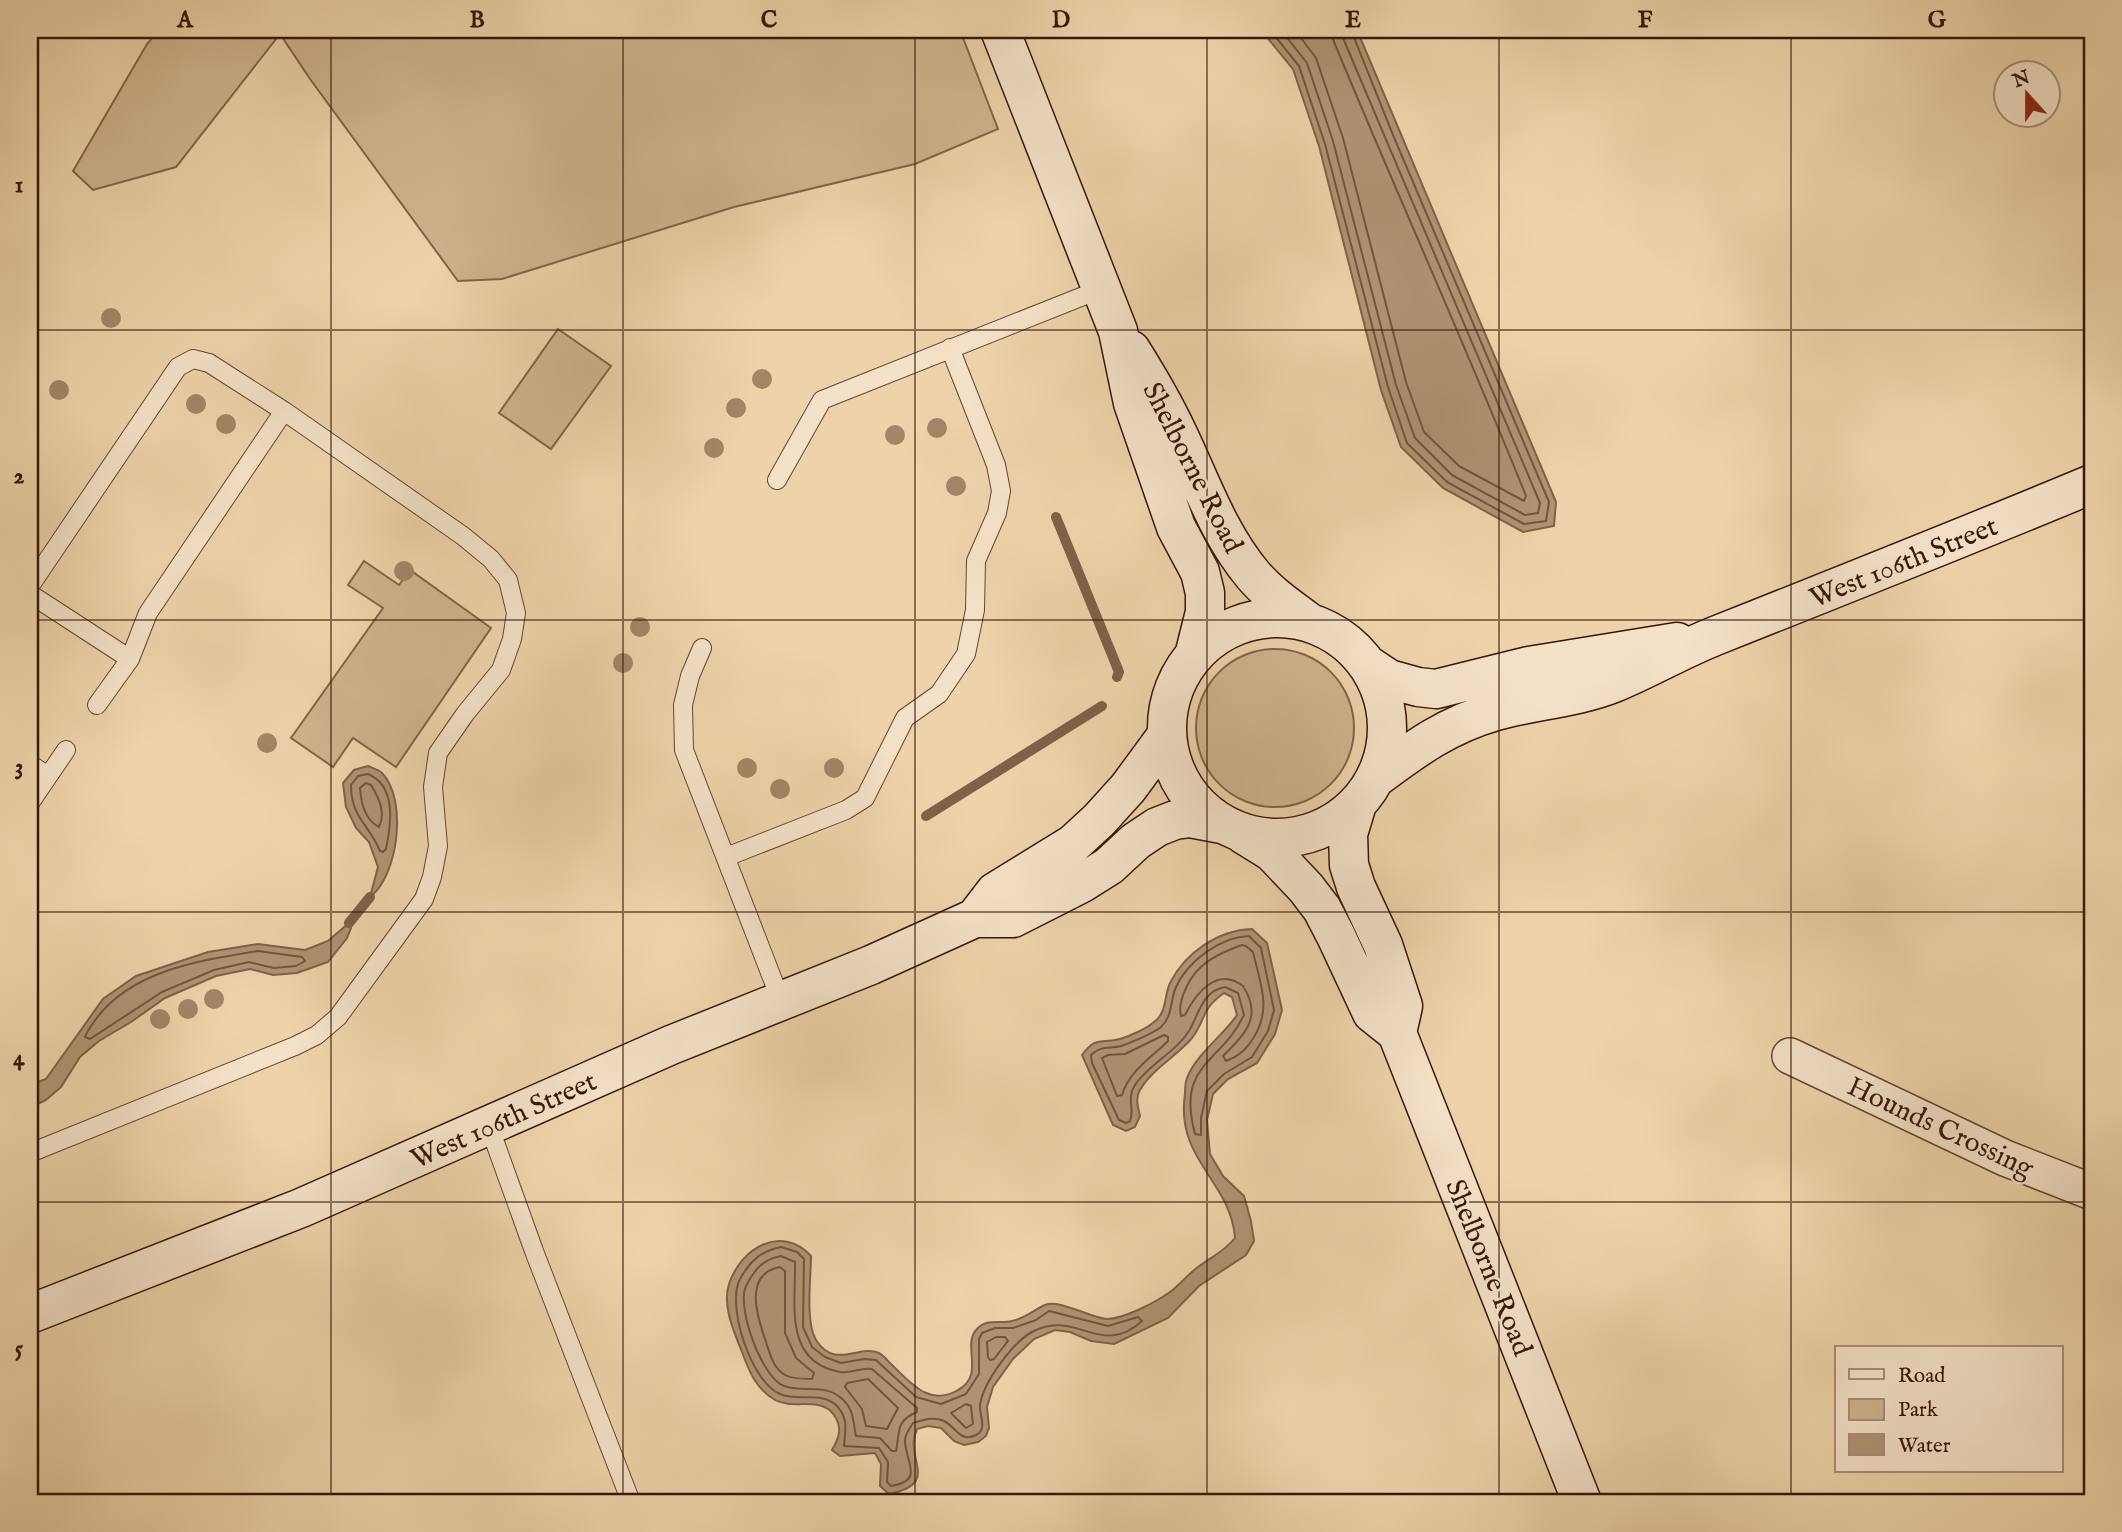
<svg xmlns="http://www.w3.org/2000/svg" width="2122" height="1532" viewBox="0 0 2122 1532" font-family="'IM FELL English',serif">
<style>
.green{fill:#cfb38e;stroke:#83644a;stroke-width:2}
.water{fill:#b09373;stroke:#806148;stroke-width:2}
.lines{fill:none;stroke-linecap:round;stroke-linejoin:round}
.shore{stroke:#74543d;stroke-width:2}
.stream{stroke:#806148;stroke-width:10}
.lane-casing{stroke:#654530;stroke-width:20}
.street-casing{stroke:#654530;stroke-width:38}
.secondary-casing{stroke:#371607;stroke-width:41}
.lane{stroke:#f4e2c8;stroke-width:18}
.street{stroke:#f4e2c8;stroke-width:35}
.secondary{stroke:#f4e2c8;stroke-width:38}
.tree{fill:#a38567}
.grid{fill:none;stroke:#371607;stroke-width:2;stroke-opacity:0.55}
.labels{text-anchor:middle;stroke-width:5;stroke-linejoin:round;paint-order:stroke}
.street-label{font-size:28px;fill:#371607;stroke:#f4e2c8}
.neatline{fill:none;stroke:#371607;stroke-width:2.5}
.grid-label{font-size:23px;text-anchor:middle;font-weight:bold;fill:#371607}
</style>
<rect width="100%" height="100%" fill="#eed3aa"/>
<filter id="stains"><feTurbulence type="fractalNoise" baseFrequency=".00286" numOctaves="4"/><feColorMatrix values="0 0 0 0 .2 0 0 0 0 .09 0 0 0 0 .02 0 0 0 .5 -.17"/></filter>
<radialGradient id="worn" r=".72"><stop offset=".6" stop-color="#630" stop-opacity="0"/><stop offset="1" stop-color="#630" stop-opacity=".3"/></radialGradient>
<path class="green" d="M 159,30 L 960,30 L 998,129 L 915,164 L 734,207 L 502,279 L 458,281 L 310,79 L 280,34 L 176,167 L 93,190 L 73,171 L 147,44 Z
M 558,329 L 611,366 L 551,449 L 499,413 Z
M 364,561 L 399,585 L 410,570 L 491,628 L 396,767 L 353,738 L 333,767 L 291,738 L 383,608 L 348,585 Z
M1196 728a79 79 0 1 1 158 0a79 79 0 1 1-158 0Z"/>
<path class="water" d="M 1261,30 L 1357,30 L 1556,502 L 1554,526 L 1523,532 L 1443,488 L 1401,447 L 1381,390 L 1319,146 L 1293,69 Z
M 368,766 C 372,768 379,770 382,773 C 408,800 398,876 370,897 L 378,867 L 369,842 L 356,828 L 346,807 L 343,783 L 354,770 Z
M 349,923 L 351,928 L 347,938 L 328,962 L 297,973 L 273,975 L 250,969 L 216,976 L 165,998 L 131,1022 L 99,1041 L 80,1057 L 61,1087 L 46,1100 L 30,1108 L 30,1085 L 46,1079 L 103,999 L 136,976 L 208,952 L 258,944 L 305,950 L 328,941 Z
M 1252,929 L 1267,943 L 1282,1010 L 1275,1034 L 1257,1063 L 1228,1079 L 1213,1094 L 1207,1120 L 1210,1154 L 1223,1176 L 1244,1196 L 1251,1221 L 1254,1241 L 1246,1255 L 1199,1286 L 1168,1318 L 1114,1344 L 1091,1341 L 1070,1332 L 1055,1330 L 1034,1339 L 1013,1359 L 993,1387 L 987,1407 L 989,1428 L 986,1436 L 978,1442 L 964,1445 L 954,1441 L 941,1428 L 928,1426 L 917,1429 C 903,1459 942,1483 889,1494 L 880,1486 L 881,1464 L 875,1453 L 840,1456 L 832,1450 C 839,1438 843,1428 834,1415 C 822,1396 793,1410 775,1400 C 756,1389 749,1371 742,1352 C 734,1332 722,1306 729,1284 C 741,1248 781,1224 811,1256 C 811,1277 805,1322 816,1340 C 835,1370 859,1344 879,1353 C 883,1355 888,1361 891,1364 C 911,1383 929,1407 958,1390 C 986,1375 961,1345 977,1329 C 987,1318 999,1324 1012,1321 C 1024,1319 1034,1310 1045,1305 C 1060,1299 1090,1318 1107,1319 C 1124,1319 1156,1302 1170,1292 C 1180,1285 1188,1274 1198,1267 C 1212,1256 1223,1253 1235,1238 C 1231,1181 1175,1160 1185,1094 C 1185,1089 1185,1083 1187,1078 C 1196,1054 1223,1036 1237,1015 L 1232,997 L 1224,993 C 1200,1010 1206,1020 1192,1038 C 1177,1056 1152,1069 1140,1090 C 1135,1098 1138,1107 1140,1116 L 1135,1127 L 1126,1131 L 1113,1125 L 1082,1055 C 1097,1035 1102,1044 1120,1039 C 1130,1036 1146,1029 1154,1022 C 1167,1013 1164,996 1170,983 C 1185,953 1218,930 1252,929 Z"/>
<g class="lines">
<path class="shore" d="M 1270,30 L 1299,66 L 1325,144 L 1388,387 L 1407,443 L 1447,482 L 1524,524 L 1546,521 L 1549,502 L 1393,135 L 1351,30
M 1281,30 L 1307,63 L 1333,141 L 1396,385 L 1415,438 L 1452,475 L 1525,515 L 1538,513 L 1540,503 L 1343,38 L 1342,30
M 1295,30 L 1316,58 L 1343,138 L 1406,382 L 1424,432 L 1459,466 L 1524,501 L 1526,496 C 1465,344 1397,194 1334,42 L 1331,30
M 368,774 C 397,786 391,825 386,849 L 383,852 L 380,851 C 369,824 351,818 351,785 L 358,776 Z
M 366,783 L 371,785 C 379,798 386,813 379,827 C 365,820 361,804 360,788 Z
M 1249,936 L 1261,948 L 1274,1010 L 1268,1031 L 1252,1057 L 1224,1074 L 1207,1091 L 1201,1118 L 1201,1135 L 1195,1134 C 1176,1063 1220,1065 1244,1015 L 1238,993 L 1225,987 C 1202,991 1199,1014 1189,1031 C 1176,1052 1149,1064 1135,1085 C 1126,1098 1135,1110 1130,1121 L 1126,1123 L 1119,1120 L 1092,1063 L 1091,1055 C 1101,1045 1110,1049 1121,1046 C 1130,1043 1154,1033 1161,1027 C 1173,1016 1170,1000 1176,987 C 1188,961 1220,937 1249,936 Z
M 1242,945 L 1246,946 L 1253,952 C 1260,983 1272,1008 1254,1037 C 1246,1050 1239,1056 1226,1061 L 1223,1056 C 1245,1034 1263,1017 1243,986 C 1217,966 1196,993 1185,1015 L 1181,1016 C 1177,1001 1190,976 1202,966 C 1213,956 1228,950 1242,945 Z
M 258,951 L 302,957 L 305,961 L 296,966 L 274,968 L 249,962 L 214,970 L 162,992 L 90,1039 L 85,1037 C 87,1031 92,1025 96,1019 C 132,970 202,960 258,951 Z
M 1164,1035 L 1168,1037 L 1168,1041 C 1151,1058 1129,1071 1122,1095 L 1117,1096 L 1102,1058 L 1108,1055 L 1125,1054 Z
M 781,1247 L 797,1252 L 804,1259 L 803,1327 L 812,1347 L 825,1357 L 841,1363 L 864,1359 L 876,1360 L 916,1397 L 941,1404 L 966,1394 L 979,1374 L 979,1339 L 982,1333 L 995,1328 L 1013,1328 L 1036,1320 L 1049,1311 L 1108,1326 L 1138,1317 L 1142,1321 C 1101,1359 1076,1308 1032,1332 C 1012,1343 983,1383 980,1405 C 979,1415 988,1429 976,1435 C 960,1443 956,1427 944,1421 C 934,1416 923,1420 913,1423 C 910,1428 906,1433 905,1439 C 904,1460 926,1481 891,1486 L 887,1482 L 888,1462 L 879,1448 L 844,1446 C 845,1431 849,1419 837,1406 C 823,1391 798,1402 780,1394 C 751,1382 726,1305 740,1279 C 750,1261 761,1251 781,1247 Z
M 781,1256 L 795,1262 C 796,1303 783,1362 840,1372 C 851,1374 861,1367 872,1369 L 917,1408 L 917,1412 C 895,1421 900,1433 896,1451 L 892,1451 L 880,1438 L 856,1436 C 853,1422 854,1408 841,1398 C 824,1383 803,1393 784,1386 C 762,1378 736,1307 746,1286 C 754,1270 763,1259 781,1256 Z
M 780,1267 L 785,1271 L 785,1333 L 796,1358 L 814,1373 L 812,1379 C 804,1379 792,1379 785,1375 C 773,1368 770,1354 766,1342 C 758,1319 742,1274 780,1267 Z
M 996,1337 L 1005,1337 L 1008,1341 L 994,1359 L 990,1360 L 988,1357 L 987,1342 Z
M 868,1379 L 898,1408 L 887,1429 L 866,1426 L 862,1409 L 845,1387 L 847,1383 Z
M 966,1404 L 971,1406 L 973,1424 L 966,1428 L 951,1413 Z"/>
<path class="stream" d="M 1056,517 L 1119,672 L 1117,677
M 926,816 L 1102,706
M 349,923 L 370,897"/>
<defs>
<path id="lane" d="M 777,480 L 822,400 L 1101,289
M 30,586 L 178,367 L 193,359 L 209,363 L 284,411 L 463,536 L 491,559 L 508,580 L 516,613 L 512,639 L 501,670 L 465,714 L 438,753 L 433,787 L 438,846 L 432,877 L 424,899 L 338,1017 L 317,1035 L 295,1046 L 30,1153
M 30,594 L 130,659
M 702,648 L 690,676 L 683,705 L 684,750 L 781,1001
M 97,705 L 130,659 L 148,613 L 284,411
M 30,764 L 48,776
M 30,803 L 66,750
M 726,857 L 846,810 L 865,798 L 905,718 L 939,694 L 966,654 L 975,610 L 976,561 L 997,513 L 1001,491 L 996,465 L 950,348
M 489,1126 L 534,1251 L 631,1502"/>
<path id="street" d="M 1790,1056 L 2005,1158 L 2092,1192"/>
<path id="secondary" d="M 1000,30 L 1118,331 L 1133,403 L 1176,527 L 1200,572 L 1205,593 L 1205,612 L 1194,656
M 1131,350 C 1148,377 1164,404 1178,434 C 1201,482 1218,533 1253,575 C 1269,594 1290,608 1310,623
M1167 728a110 110 0 1 1 220 0a110 110 0 1 1-220 0Z
M 1368,665 L 1389,679 L 1418,687 L 1436,689 L 1529,666 L 1677,642
M 1377,777 C 1416,748 1447,725 1496,711 C 1535,700 1577,698 1614,683 C 1648,669 1680,650 1715,636 C 1841,586 1967,536 2092,484
M 1357,804 L 1348,834 L 1349,865 L 1356,887 L 1383,945 L 1403,1006 L 1397,1033
M 1243,834 L 1272,852 L 1306,888 L 1322,909 L 1336,936 L 1372,1013 L 1397,1033 L 1582,1502
M 975,918 L 995,892 L 1073,844 L 1099,820 L 1128,788 L 1167,735
M 30,1314 L 301,1208 L 671,1045 L 871,965 L 975,918 L 1013,918 L 1082,883 L 1109,866 L 1136,841 L 1157,827 L 1175,820 L 1190,818 L 1222,824"/>
</defs>
<use href="#lane" class="lane-casing"/>
<use href="#street" class="street-casing"/>
<use href="#secondary" class="secondary-casing"/>
<use href="#lane" class="lane"/>
<use href="#street" class="street"/>
<use href="#secondary" class="secondary"/>
</g>
<g class="tree">
<circle cx="111" cy="318" r="10"/>
<circle cx="762" cy="379" r="10"/>
<circle cx="59" cy="390" r="10"/>
<circle cx="196" cy="404" r="10"/>
<circle cx="736" cy="408" r="10"/>
<circle cx="226" cy="424" r="10"/>
<circle cx="937" cy="428" r="10"/>
<circle cx="895" cy="435" r="10"/>
<circle cx="714" cy="448" r="10"/>
<circle cx="956" cy="486" r="10"/>
<circle cx="404" cy="571" r="10"/>
<circle cx="640" cy="627" r="10"/>
<circle cx="623" cy="663" r="10"/>
<circle cx="267" cy="743" r="10"/>
<circle cx="747" cy="768" r="10"/>
<circle cx="834" cy="768" r="10"/>
<circle cx="780" cy="789" r="10"/>
<circle cx="214" cy="999" r="10"/>
<circle cx="188" cy="1009" r="10"/>
<circle cx="160" cy="1019" r="10"/>
</g>
<path class="grid" d="M 331,30 L 331,1502M 623,30 L 623,1502M 915,30 L 915,1502M 1207,30 L 1207,1502M 1499,30 L 1499,1502M 1791,30 L 1791,1502M 30,330 L 2092,330M 30,620 L 2092,620M 30,912 L 2092,912M 30,1202 L 2092,1202"/>
<g class="labels">
<g class="street-label">
<text transform="translate(1194 467) rotate(63)" y="10">Shelborne Road</text>
<text transform="translate(1903 561) rotate(-22)" y="10">West 106th Street</text>
<text transform="translate(503 1119) rotate(-24)" y="10">West 106th Street</text>
<text transform="translate(1941 1126) rotate(25)" y="10">Hounds Crossing</text>
<text transform="translate(1490 1267) rotate(68)" y="10">Shelborne Road</text>
</g>
</g>
<rect width="2122" height="1532" fill="none" stroke="#eed3aa" stroke-width="77"/>
<rect x="1835" y="1346" width="228" height="126" fill="#f4e2c8" stroke="#a8907b" stroke-width="2"/>
<rect x="1849" y="1369" width="35" height="10" fill="#f4e2c8" stroke="#a8907b" stroke-width="2"/>
<text x="1898" y="1382" font-size="21" fill="#371607">Road</text>
<rect x="1849" y="1399" width="35" height="21" fill="#cfb38e" stroke="#a8907b" stroke-width="2"/>
<text x="1898" y="1416" font-size="21" fill="#371607">Park</text>
<rect x="1849" y="1434" width="35" height="21" fill="#b09373" stroke="#a8907b" stroke-width="2"/>
<text x="1898" y="1452" font-size="21" fill="#371607">Water</text>
<g transform="translate(2027 94) rotate(339)"><circle r="33" fill="#f4e2c8" stroke="#a8907b" stroke-width="2"/>
<path d="M0-5L12 26L0 18L-12 26Z" fill="#8f2418"/>
<text y="-10" font-size="19" font-weight="bold" text-anchor="middle" fill="#371607">N</text>
</g>
<rect x="38" y="38" width="2046" height="1456" class="neatline"/>
<g class="grid-label">
<text x="185" y="27">A</text>
<text x="477" y="27">B</text>
<text x="769" y="27">C</text>
<text x="1061" y="27">D</text>
<text x="1353" y="27">E</text>
<text x="1645" y="27">F</text>
<text x="1937" y="27">G</text>
<text x="19" y="192">1</text>
<text x="19" y="483">2</text>
<text x="19" y="774">3</text>
<text x="19" y="1065">4</text>
<text x="19" y="1356">5</text>
</g>
<rect width="100%" height="100%" filter="url(#stains)"/>
<rect width="100%" height="100%" fill="url(#worn)"/>
</svg>
